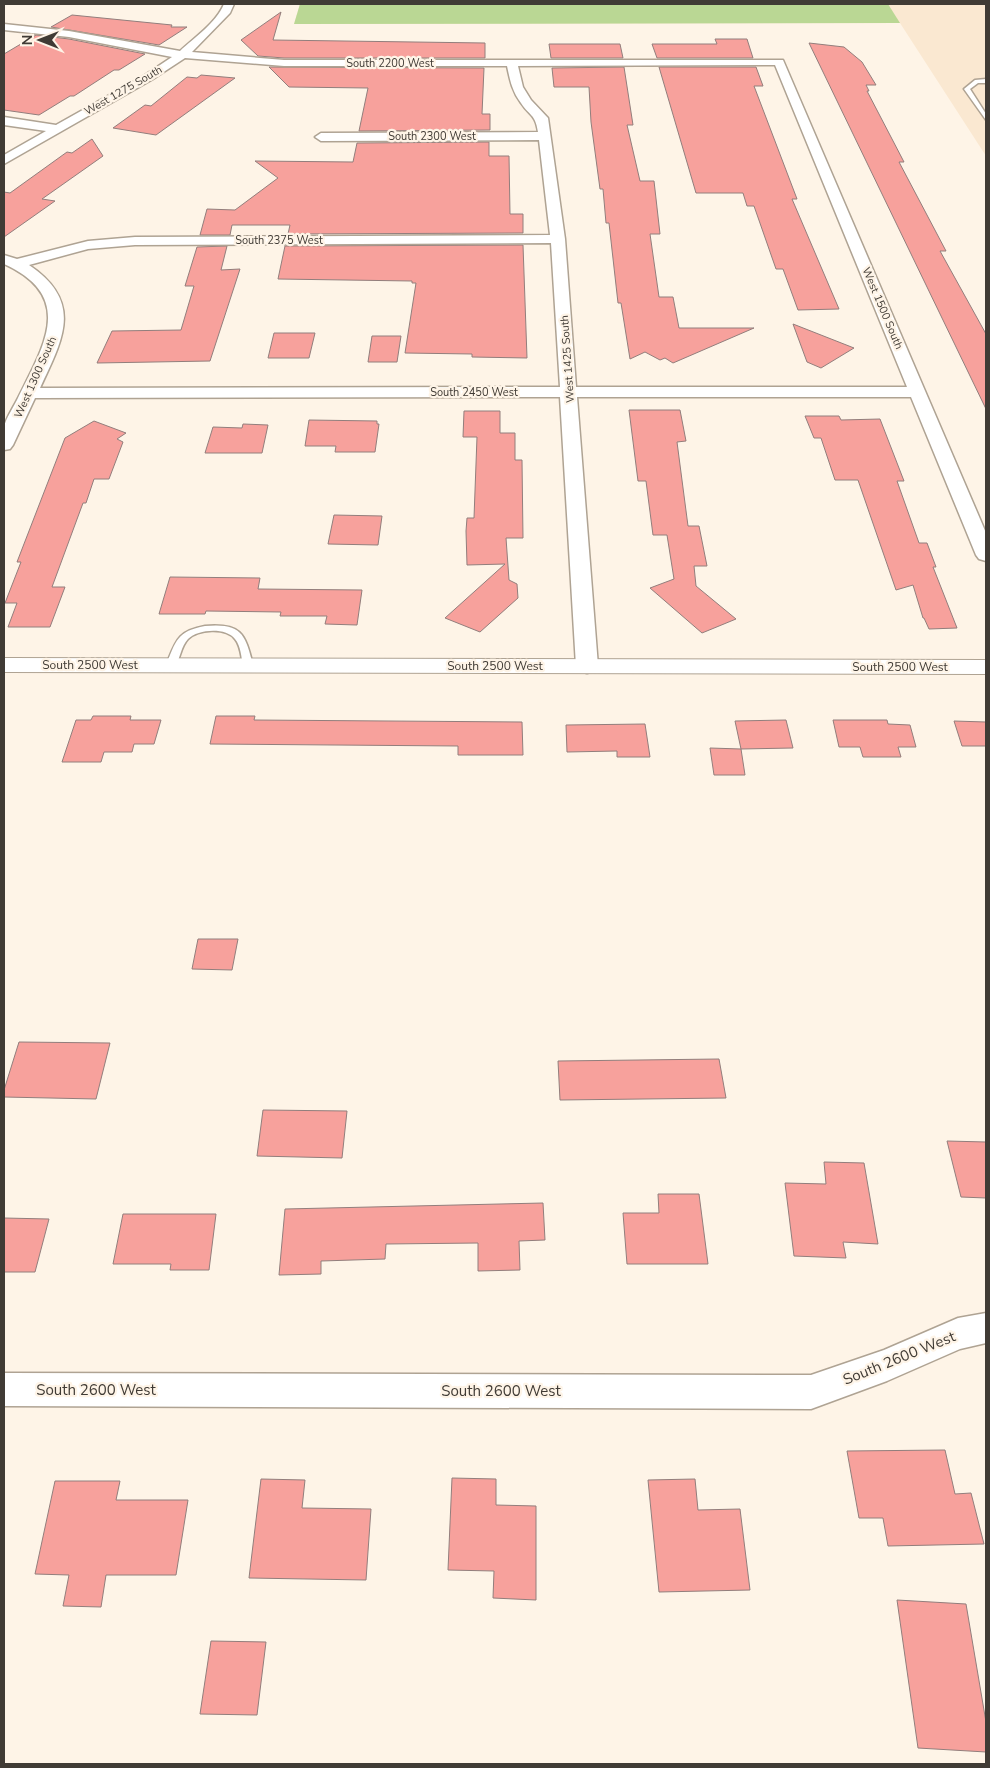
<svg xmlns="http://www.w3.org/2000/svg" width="990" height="1768" viewBox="0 0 990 1768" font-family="'Nunito Sans',sans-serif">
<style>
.built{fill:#fae8d1}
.green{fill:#bad794}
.building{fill:#f7a19c;stroke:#927e7c}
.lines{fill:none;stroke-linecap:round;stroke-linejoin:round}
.lane-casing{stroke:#afa393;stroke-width:3}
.street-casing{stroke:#afa393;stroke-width:3}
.secondary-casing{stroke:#afa393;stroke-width:2}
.lane{fill:#fff;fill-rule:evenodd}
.street{fill:#fff;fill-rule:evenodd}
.secondary{fill:#fff;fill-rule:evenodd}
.labels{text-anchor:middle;stroke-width:4.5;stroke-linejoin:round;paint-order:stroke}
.far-street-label{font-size:11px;fill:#403b35;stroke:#fef4e7}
.street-label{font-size:12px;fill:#403b35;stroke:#fef4e7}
.near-street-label{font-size:15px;fill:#403b35;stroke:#fef4e7}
</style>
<rect width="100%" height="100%" fill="#fef4e7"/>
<path class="built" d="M 300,4 L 986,4 L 986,156 L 900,23 L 294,24 Z"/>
<path class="green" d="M 300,4 L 888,4 L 900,23 L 294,24 Z"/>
<path class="building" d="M 281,12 L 273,40 L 485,43 L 485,58 L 284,58 L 258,56 L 241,40 Z
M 72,15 L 172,25 L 171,27 L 187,27 L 159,45 L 51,27 Z
M 36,35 L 69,39 L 145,54 L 119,70 L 114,70 L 74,96 L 70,96 L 39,115 L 4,110 L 4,54 Z
M 715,39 L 747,39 L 753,58 L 657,58 L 652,44 L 717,44 Z
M 809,43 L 844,47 L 862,62 L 876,85 L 866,85 L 869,91 L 867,91 L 904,162 L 899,162 L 946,251 L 940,251 L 986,334 L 986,409 Z
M 549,44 L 620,44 L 623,58 L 551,58 Z
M 269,67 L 484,68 L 482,114 L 490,114 L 490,130 L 359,131 L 368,88 L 289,87 Z
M 624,67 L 633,125 L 627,125 L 640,181 L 654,181 L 660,234 L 650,234 L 659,297 L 673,297 L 679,328 L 754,328 L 673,363 L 665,358 L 660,360 L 645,352 L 630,359 L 621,303 L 618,303 L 609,223 L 606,223 L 603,189 L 600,189 L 591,122 L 589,87 L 554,87 L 552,68 Z
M 659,67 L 756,67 L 763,86 L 754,86 L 797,199 L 792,199 L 839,309 L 798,310 L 783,269 L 776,269 L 754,206 L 747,206 L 743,193 L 696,193 Z
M 201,75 L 235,78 L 156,135 L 113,128 L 145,105 L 151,106 L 187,77 L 197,78 Z
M 92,139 L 103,156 L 42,199 L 55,201 L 4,237 L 4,192 L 10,193 L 67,152 L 72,153 Z
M 489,142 L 489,156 L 509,156 L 510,214 L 523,214 L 523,233 L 288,234 L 290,225 L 232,225 L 230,235 L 200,235 L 207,209 L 235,210 L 278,178 L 255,161 L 353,162 L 357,143 Z
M 523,245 L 527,358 L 472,357 L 472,354 L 405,353 L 416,283 L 412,283 L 412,281 L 278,279 L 285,246 Z
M 227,246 L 221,270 L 240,269 L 210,361 L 97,363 L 112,331 L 181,330 L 194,286 L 185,286 L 197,247 Z
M 793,324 L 854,348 L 821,368 L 807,362 Z
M 274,333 L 315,333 L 309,358 L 268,358 Z
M 372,336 L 401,336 L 397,362 L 368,362 Z
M 629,410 L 680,410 L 686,441 L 677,442 L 688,526 L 699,526 L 707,566 L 694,566 L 696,586 L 736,619 L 702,633 L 650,588 L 674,579 L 667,535 L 653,535 L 646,481 L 638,481 Z
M 464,411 L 500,411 L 500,433 L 515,433 L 515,460 L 522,460 L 523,538 L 506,538 L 509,580 L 517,584 L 518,598 L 480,632 L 445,618 L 505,564 L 467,565 L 466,531 L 467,518 L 474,518 L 477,437 L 463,437 Z
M 805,416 L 839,416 L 841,420 L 880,419 L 904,481 L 897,481 L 919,543 L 927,543 L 936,567 L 933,567 L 957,628 L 929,629 L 924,618 L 923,618 L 913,585 L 896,590 L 858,480 L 835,480 L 821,438 L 814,438 Z
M 309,420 L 377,421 L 377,424 L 379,424 L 375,452 L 335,452 L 336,446 L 305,446 Z
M 94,421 L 126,433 L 117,439 L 123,442 L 109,479 L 94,479 L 86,503 L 83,503 L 52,587 L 65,587 L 50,627 L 8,627 L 17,603 L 5,603 L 21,562 L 17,562 L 65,438 Z
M 243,424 L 268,425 L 262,453 L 205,453 L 213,427 L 242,428 Z
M 334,515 L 382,516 L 378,545 L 328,544 Z
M 170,577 L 260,578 L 258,589 L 362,590 L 357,625 L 325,624 L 327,616 L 280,616 L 281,612 L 206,611 L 205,614 L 159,614 Z
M 93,716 L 131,716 L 130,720 L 161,720 L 154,744 L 134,744 L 132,752 L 104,752 L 101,762 L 62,762 L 76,720 L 91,720 Z
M 216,716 L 255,716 L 254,720 L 522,722 L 523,755 L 458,755 L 458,746 L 210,744 Z
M 786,720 L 793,748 L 741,749 L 745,775 L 714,775 L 710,748 L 741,749 L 735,721 Z
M 833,720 L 887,720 L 888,724 L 910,725 L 916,747 L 898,747 L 901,757 L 863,757 L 860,747 L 839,747 Z
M 954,721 L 986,722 L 986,746 L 962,746 Z
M 645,724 L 650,757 L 617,757 L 617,751 L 567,752 L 566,725 Z
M 198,939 L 238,939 L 232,970 L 192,969 Z
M 19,1042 L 110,1043 L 96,1099 L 4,1097 L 4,1090 Z
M 719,1059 L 726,1098 L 560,1100 L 558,1061 Z
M 263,1110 L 347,1111 L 342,1158 L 257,1156 Z
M 947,1141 L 986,1142 L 986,1198 L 961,1197 Z
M 824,1162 L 864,1163 L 878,1244 L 843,1242 L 846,1258 L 794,1256 L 785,1183 L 826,1184 Z
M 658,1194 L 699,1194 L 708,1264 L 627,1264 L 623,1213 L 659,1213 Z
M 543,1203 L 545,1240 L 519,1241 L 520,1270 L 478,1271 L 478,1243 L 386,1244 L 385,1259 L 321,1261 L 321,1274 L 279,1275 L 285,1209 Z
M 123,1214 L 216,1214 L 209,1270 L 170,1270 L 171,1264 L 113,1264 Z
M 4,1218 L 49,1219 L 35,1272 L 4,1272 Z
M 945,1450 L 955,1494 L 971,1493 L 984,1544 L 888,1546 L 883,1518 L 859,1518 L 847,1451 Z
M 452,1478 L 496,1479 L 496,1505 L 536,1506 L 536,1600 L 493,1598 L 494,1571 L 448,1570 Z
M 261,1479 L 305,1480 L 302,1508 L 371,1509 L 366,1580 L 249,1578 Z
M 695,1479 L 698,1510 L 740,1509 L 750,1590 L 659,1592 L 648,1480 Z
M 55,1481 L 120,1481 L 116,1500 L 188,1500 L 176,1575 L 106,1575 L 101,1607 L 63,1606 L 69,1575 L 35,1574 Z
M 897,1600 L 966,1604 L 986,1722 L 986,1752 L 918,1748 Z
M 211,1641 L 266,1642 L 257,1715 L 200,1714 Z"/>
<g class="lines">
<defs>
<path id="lane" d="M 986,79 L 986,83 L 978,83 L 970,89 L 986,114 L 986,120 L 964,89 L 975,80 Z
M 205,626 C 241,623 245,633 253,665 L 252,667 L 244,667 L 243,665 C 241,657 241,646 235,639 C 226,627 198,629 188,639 C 181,646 180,659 175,667 L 167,667 L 166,665 C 176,641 177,631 205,626 Z"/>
<path id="street" d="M 224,4 L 234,4 L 230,13 L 192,52 L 284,60 L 783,60 L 986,533 L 986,561 L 979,559 L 976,555 L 911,397 L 577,397 L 598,666 L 595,671 L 587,673 L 579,671 L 576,666 L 560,397 L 35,398 L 13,445 L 10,449 L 4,450 C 4,443 2,434 4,427 C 6,418 13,408 17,400 C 43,347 77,297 4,264 L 4,255 L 17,259 L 88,241 L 135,237 L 550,235 L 539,140 L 321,141 L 315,137 L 321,133 L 538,132 C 535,113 530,117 521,103 C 512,91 510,80 507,66 L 284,66 L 185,58 L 153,79 L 4,164 L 4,155 L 46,131 L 4,125 L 4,117 L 56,125 L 145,75 L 172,57 L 69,37 L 4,30 L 4,24 L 69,31 L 180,51 C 195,37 216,23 224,4 ZM 775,65 L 907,387 L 576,387 L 565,239 L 548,118 L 531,100 L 523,87 L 518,66 ZM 551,243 L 560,387 L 40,388 C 63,339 84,302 29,265 L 88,249 L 135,245 Z
M 986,1313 L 986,1343 L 960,1349 L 887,1381 L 811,1409 L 4,1406 L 4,1373 L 811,1375 L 884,1350 L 958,1318 Z"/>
<path id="secondary" d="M 4,658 L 986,660 L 986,674 L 4,672 Z"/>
</defs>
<use href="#lane" class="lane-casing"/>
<use href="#street" class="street-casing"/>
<use href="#secondary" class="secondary-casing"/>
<use href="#lane" class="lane"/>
<use href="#street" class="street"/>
<use href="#secondary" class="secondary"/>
</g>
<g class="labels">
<g class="far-street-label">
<text x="390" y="67">South 2200 West</text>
<text transform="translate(123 90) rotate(-30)" y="4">West 1275 South</text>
<text x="432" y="140">South 2300 West</text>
<text x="279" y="244">South 2375 West</text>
<text transform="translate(883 308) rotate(67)" y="4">West 1500 South</text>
<text transform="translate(567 359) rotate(-94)" y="4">West 1425 South</text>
<text transform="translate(35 377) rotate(-66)" y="4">West 1300 South</text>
<text x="474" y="396">South 2450 West</text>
</g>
<g class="street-label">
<text x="90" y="669">South 2500 West</text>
<text x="495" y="670">South 2500 West</text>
<text x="900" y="671">South 2500 West</text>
</g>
<g class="near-street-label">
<text transform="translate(899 1358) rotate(-22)" y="5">South 2600 West</text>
<text x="96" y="1395">South 2600 West</text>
<text x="501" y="1396">South 2600 West</text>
</g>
</g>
<rect width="990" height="1768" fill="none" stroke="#403b35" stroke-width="10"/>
<g transform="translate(40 40) rotate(270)" stroke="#fef4e7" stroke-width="4" paint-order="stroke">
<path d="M0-4L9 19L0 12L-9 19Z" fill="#403b35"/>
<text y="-8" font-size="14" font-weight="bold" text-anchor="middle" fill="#403b35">N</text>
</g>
</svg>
